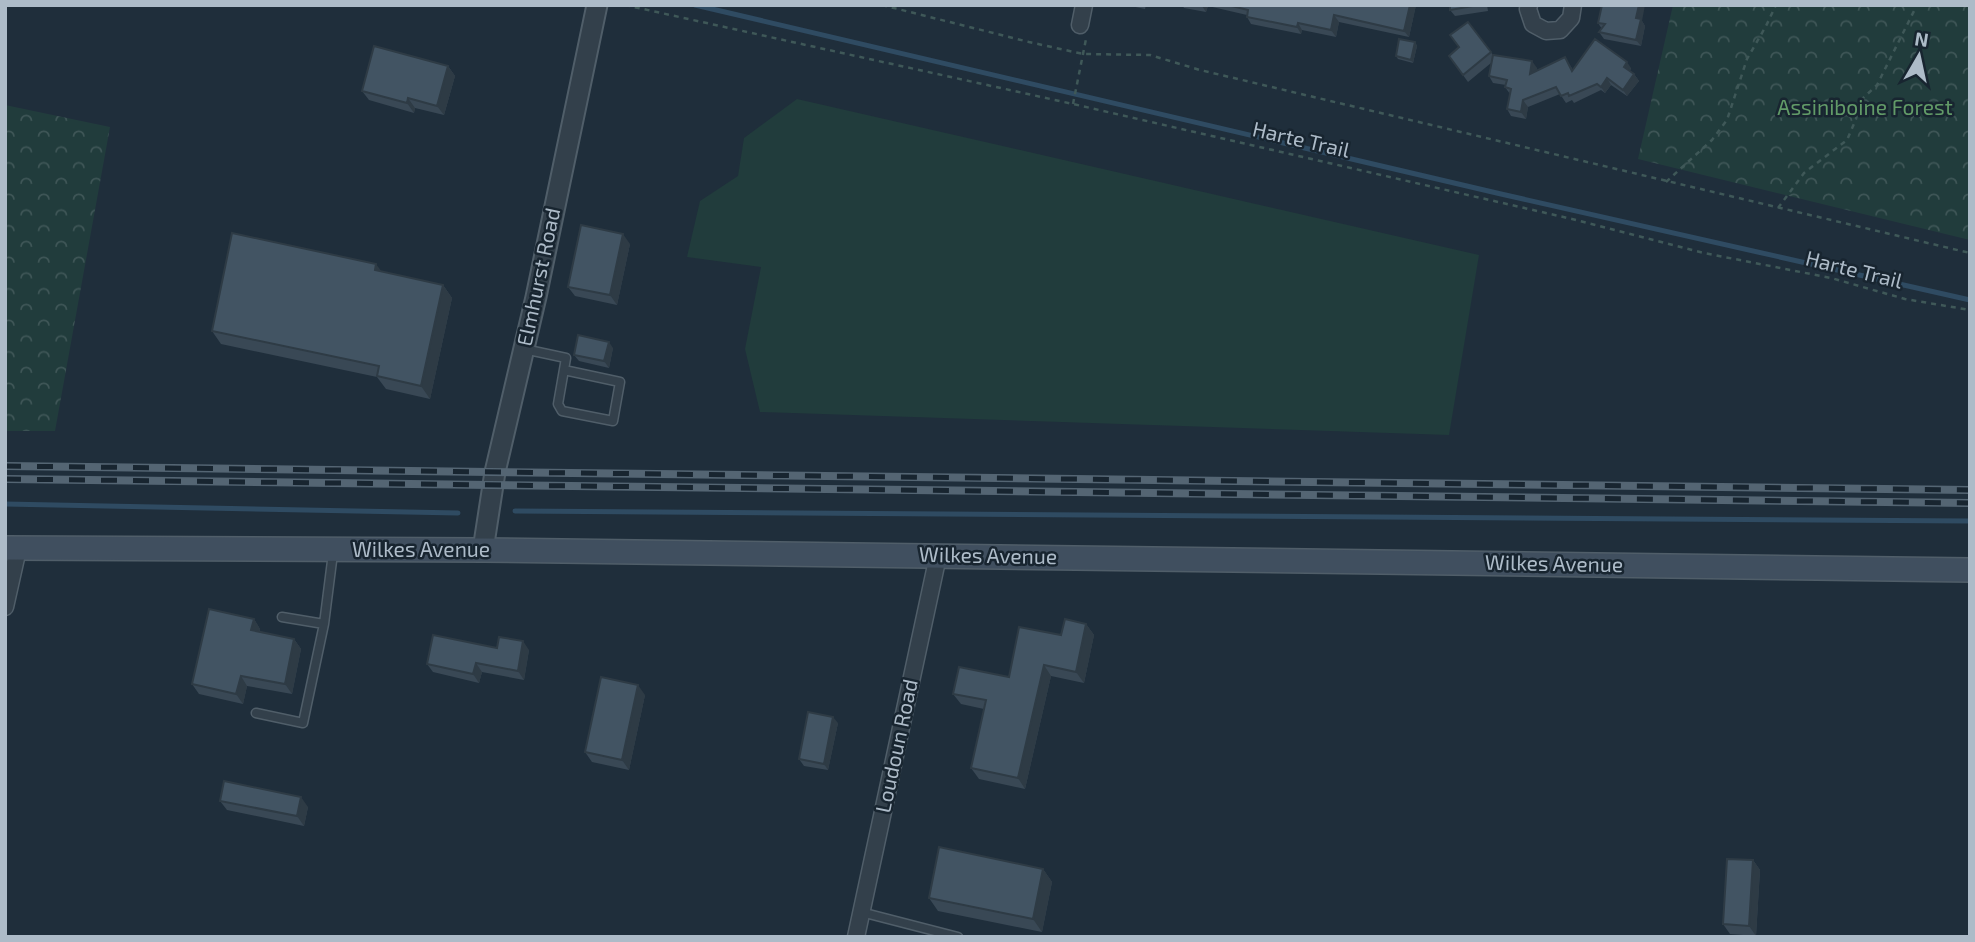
<svg xmlns="http://www.w3.org/2000/svg" width="1975" height="942" viewBox="0 0 1975 942" font-family="'Exo 2',sans-serif">
<style>
.green{fill:#213c3c}
.forest{fill:url(#forest-crowns)}
.lines{fill:none;stroke-linecap:round;stroke-linejoin:round}
.stream{stroke:#2f4b62;stroke-width:5}
.service-casing{stroke:#505e69;stroke-width:11}
.minor-casing{stroke:#505e69;stroke-width:19}
.tertiary-casing{stroke:#505e69;stroke-width:23}
.secondary-casing{stroke:#505e69;stroke-width:26}
.path{stroke:#3f5858;stroke-width:2.5;stroke-dasharray:5 5;stroke-linecap:butt}
.service{stroke:#33404b;stroke-width:8}
.minor{stroke:#33404b;stroke-width:16}
.tertiary{stroke:#33404b;stroke-width:19}
.secondary{stroke:#404f5f;stroke-width:23}
.rail-casing{stroke:#546573;stroke-width:8}
.rail{stroke:#182530;stroke-width:5;stroke-dasharray:16;stroke-linecap:butt}
.wall{fill:#394855}
.shaded-wall{fill:#2e3b45}
.building{fill:#425463;stroke:#2e3b45;stroke-width:2}
.labels{text-anchor:middle;stroke-width:5;stroke-linejoin:round;paint-order:stroke}
.park-label{font-size:21px;fill:#629b68;stroke:#182530}
.street-label{font-size:21px;fill:#adbbc8;stroke:#182530}
</style>
<defs>
<pattern id="forest-crowns" width="20" height="18" patternUnits="userSpaceOnUse" patternTransform="scale(1.75)"><rect width="20" height="18" fill="#213c3c"/><path d="M2 6a3 3 0 1 1 6 0M12 15a3 3 0 1 1 6 0" fill="none" stroke="#3f5657"/></pattern>
</defs>
<rect width="100%" height="100%" fill="#1f2e3b"/>
<path class="green" d="M 797,99 L 1479,255 L 1449,435 L 760,412 L 745,349 L 761,267 L 687,257 L 700,201 L 738,176 L 744,138 Z"/>
<path class="forest" d="M 1673,5 L 1970,5 L 1970,240 L 1638,159 Z
M 5,105 L 110,127 L 55,431 L 5,431 Z"/>
<g class="lines">
<path class="stream" d="M 695,5 L 1501,194 L 1970,300
M 5,504 L 458,513
M 515,511 L 1970,521"/>
<defs>
<path id="service" d="M 524,349 L 566,358 L 558,404 L 562,411 L 613,421 L 620,382 L 564,370
M 282,617 L 324,624
M 256,713 L 303,723 L 324,624 L 333,553
M 861,912 L 958,937"/>
<path id="minor" d="M 1529,5 L 1528,9 L 1533,24 L 1546,31 L 1560,30 L 1571,18 L 1573,5
M 1080,25 L 1084,5
M 5,607 L 18,549
M 856,937 L 938,556"/>
<path id="tertiary" d="M 483,550 L 495,472 L 536,297 L 597,5"/>
<path id="secondary" d="M 5,548 L 483,550 L 1970,570"/>
</defs>
<use href="#service" class="service-casing"/>
<use href="#minor" class="minor-casing"/>
<use href="#tertiary" class="tertiary-casing"/>
<use href="#secondary" class="secondary-casing"/>
<path class="path" d="M 625,5 L 1073,104 L 1572,219 L 1704,253 L 1831,278 L 1905,299 L 1970,310
M 882,5 L 1029,42 L 1083,54 L 1150,55 L 1200,70 L 1970,253
M 1073,104 L 1086,39
M 1666,182 L 1712,140 L 1727,120 L 1747,59 L 1766,26 L 1776,5
M 1778,208 L 1804,173 L 1847,140 L 1856,119 L 1860,101 L 1877,85 L 1917,5"/>
<use href="#service" class="service"/>
<use href="#minor" class="minor"/>
<use href="#tertiary" class="tertiary"/>
<use href="#secondary" class="secondary"/>
<defs>
<path id="rail" d="M 5,466 L 1970,490
M 5,479 L 1970,503"/>
</defs>
<use href="#rail" class="rail-casing"/>
<use href="#rail" class="rail"/>
</g>
<path class="wall" d="M 1126,5 L 1146,5 L 1145,9 Z
M 1182,5 L 1416,5 L 1409,37 L 1339,22 L 1336,37 L 1302,30 L 1301,34 L 1251,24 L 1247,17 L 1247,15 L 1208,6 L 1206,12 L 1184,8 Z
M 1450,5 L 1487,5 L 1488,11 L 1455,16 L 1450,10 Z
M 1642,21 L 1645,26 L 1641,46 L 1604,39 L 1599,32 L 1602,29 L 1598,23 Z
M 1468,22 L 1493,55 L 1537,68 L 1536,71 L 1565,57 L 1573,70 L 1631,68 L 1630,71 L 1634,74 L 1639,81 L 1627,96 L 1611,85 L 1605,93 L 1601,90 L 1574,103 L 1572,100 L 1566,103 L 1560,94 L 1528,107 L 1526,119 L 1511,116 L 1507,109 L 1510,94 L 1505,87 L 1506,85 L 1493,83 L 1489,76 L 1491,63 L 1468,82 L 1449,56 L 1459,48 Z
M 1415,42 L 1417,46 L 1413,63 L 1398,59 L 1396,56 Z
M 448,66 L 455,76 L 444,115 L 415,108 L 414,113 L 369,100 L 362,91 Z
M 630,244 L 617,305 L 575,296 L 568,287 Z
M 382,272 L 443,285 L 452,298 L 430,399 L 386,389 L 377,377 L 221,344 L 212,331 Z
M 613,348 L 609,368 L 579,361 L 574,355 Z
M 254,619 L 260,629 L 260,632 L 294,639 L 301,649 L 292,694 L 247,686 L 243,704 L 199,694 L 192,684 Z
M 1086,624 L 1094,635 L 1084,683 L 1051,676 L 1025,789 L 979,779 L 971,768 L 984,709 L 961,704 L 953,694 L 1009,677 L 1061,635 Z
M 497,648 L 529,650 L 524,680 L 482,672 L 479,683 L 433,672 L 427,664 Z
M 645,695 L 629,770 L 592,762 L 585,752 Z
M 838,723 L 828,770 L 804,766 L 799,759 Z
M 220,801 L 308,807 L 304,826 L 227,810 Z
M 1753,860 L 1760,870 L 1756,936 L 1730,934 L 1723,924 Z
M 1043,869 L 1052,882 L 1042,932 L 938,911 L 929,898 Z"/>
<path class="shaded-wall" d="M 1207,5 L 1208,6 L 1206,12 L 1202,6 Z
M 1410,5 L 1416,5 L 1409,37 L 1404,31 Z
M 1639,5 L 1645,5 L 1642,21 L 1645,26 L 1641,46 L 1636,40 L 1636,18 Z
M 1334,15 L 1339,22 L 1336,37 L 1331,30 Z
M 1298,23 L 1302,30 L 1301,34 L 1297,27 Z
M 1415,42 L 1417,46 L 1413,63 L 1411,60 Z
M 1532,61 L 1537,68 L 1534,81 L 1530,74 Z
M 1627,62 L 1631,68 L 1628,73 L 1624,67 Z
M 448,66 L 455,76 L 444,115 L 437,106 Z
M 1634,74 L 1639,81 L 1627,96 L 1623,90 Z
M 1607,78 L 1611,85 L 1605,93 L 1601,87 Z
M 408,98 L 415,108 L 414,113 L 407,103 Z
M 1523,100 L 1528,107 L 1526,119 L 1521,112 Z
M 623,234 L 630,244 L 617,305 L 610,295 Z
M 376,264 L 385,276 L 375,270 Z
M 443,285 L 452,298 L 430,399 L 421,386 Z
M 609,342 L 613,348 L 609,368 L 604,361 Z
M 254,619 L 260,629 L 258,640 L 251,630 Z
M 1086,624 L 1094,635 L 1084,683 L 1076,672 Z
M 294,639 L 301,649 L 292,694 L 285,684 Z
M 523,641 L 529,650 L 524,680 L 518,671 Z
M 476,663 L 482,672 L 479,683 L 473,674 Z
M 1044,665 L 1051,676 L 1025,789 L 1018,778 Z
M 241,676 L 247,686 L 243,704 L 236,694 Z
M 638,685 L 645,695 L 629,770 L 622,760 Z
M 833,717 L 838,723 L 828,770 L 824,764 Z
M 301,797 L 308,807 L 304,826 L 297,816 Z
M 1753,860 L 1760,870 L 1756,936 L 1749,926 Z
M 1043,869 L 1052,882 L 1042,932 L 1033,919 Z"/>
<path class="building" d="M 1228,5 L 1410,5 L 1404,31 L 1334,15 L 1331,30 L 1298,23 L 1297,27 L 1247,17 L 1248,10 Z
M 1450,5 L 1478,5 L 1450,10 Z
M 1602,5 L 1639,5 L 1636,18 L 1641,19 L 1636,40 L 1599,32 L 1605,24 L 1598,23 Z
M 1468,22 L 1491,52 L 1463,75 L 1449,56 L 1459,47 L 1450,35 Z
M 1399,39 L 1415,42 L 1411,60 L 1396,56 Z
M 1595,39 L 1627,62 L 1624,67 L 1634,74 L 1623,90 L 1607,78 L 1601,87 L 1597,84 L 1569,96 L 1568,93 L 1561,96 L 1556,87 L 1523,100 L 1521,112 L 1507,109 L 1511,89 L 1505,87 L 1507,80 L 1489,76 L 1493,55 L 1532,61 L 1530,74 L 1565,57 L 1572,71 Z
M 374,46 L 448,66 L 437,106 L 408,98 L 407,103 L 362,91 Z
M 581,225 L 623,234 L 610,295 L 568,287 Z
M 232,233 L 376,264 L 375,270 L 443,285 L 421,386 L 377,376 L 379,366 L 212,331 Z
M 578,335 L 609,342 L 604,361 L 574,355 Z
M 209,609 L 254,619 L 251,630 L 294,639 L 285,684 L 241,676 L 236,694 L 192,684 Z
M 1065,619 L 1086,624 L 1076,672 L 1044,665 L 1018,778 L 971,768 L 986,700 L 953,694 L 959,667 L 1009,677 L 1019,627 L 1061,635 Z
M 433,635 L 497,648 L 499,637 L 523,641 L 518,671 L 476,663 L 473,674 L 427,664 Z
M 601,677 L 638,685 L 622,760 L 585,752 Z
M 808,712 L 833,717 L 824,764 L 799,759 Z
M 224,781 L 301,797 L 297,816 L 220,801 Z
M 939,847 L 1043,869 L 1033,919 L 929,898 Z
M 1727,859 L 1753,860 L 1749,926 L 1723,924 Z"/>
<g class="labels">
<g class="park-label">
<text x="1865" y="115">Assiniboine Forest</text>
</g>
<g class="street-label">
<text transform="translate(1301 140) rotate(13)" y="7">Harte Trail</text>
<text transform="translate(1854 270) rotate(14)" y="7">Harte Trail</text>
<text transform="translate(539 277) rotate(-78)" y="7">Elmhurst Road</text>
<text x="421" y="557">Wilkes Avenue</text>
<text transform="translate(988 556) rotate(1)" y="7">Wilkes Avenue</text>
<text transform="translate(1554 564) rotate(1)" y="7">Wilkes Avenue</text>
<text transform="translate(897 746) rotate(-78)" y="7">Loudoun Road</text>
</g>
</g>
<rect width="1975" height="942" fill="none" stroke="#adbbc8" stroke-width="14"/>
<g transform="translate(1919 56) rotate(9)" stroke="#182530" stroke-width="5" paint-order="stroke">
<path d="M0-5L12 26L0 18L-12 26Z" fill="#adbbc8"/>
<text y="-10" font-size="19" font-weight="bold" text-anchor="middle" fill="#adbbc8">N</text>
</g>
</svg>
